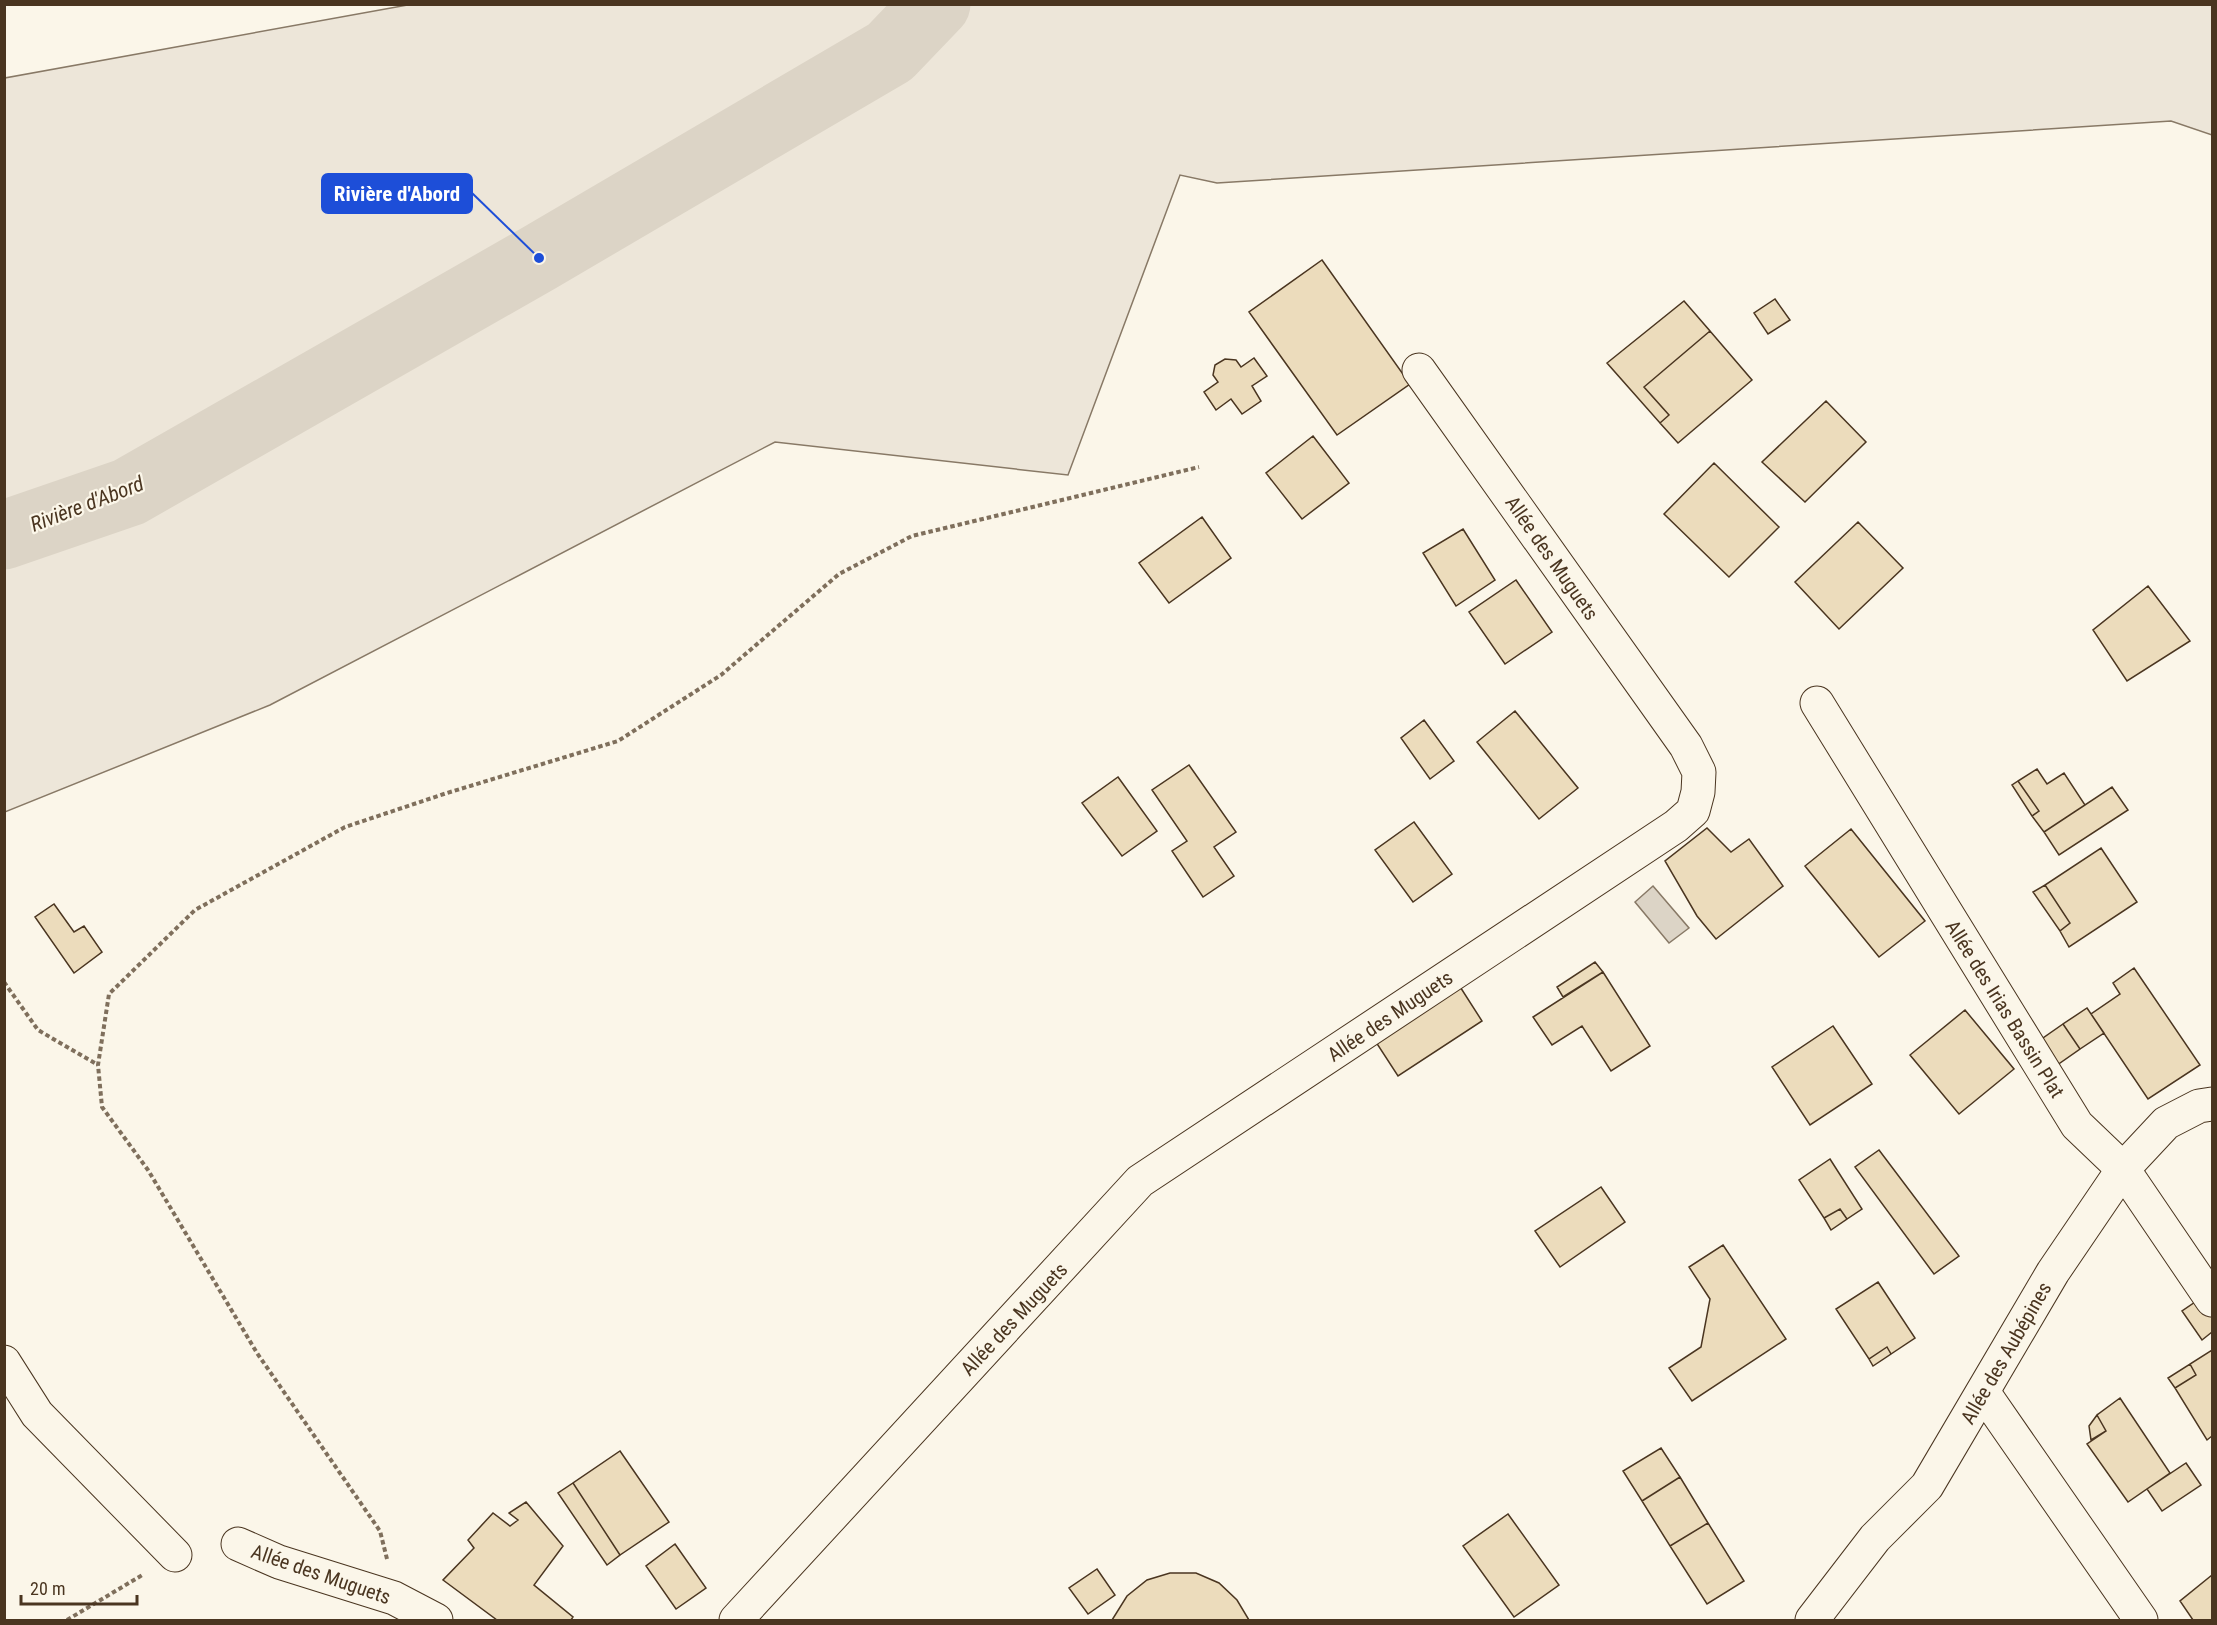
<svg xmlns="http://www.w3.org/2000/svg" width="2217" height="1625" viewBox="0 0 2217 1625" font-family="'Roboto Condensed',sans-serif">
<style>
.green{fill:#ede6d9;stroke:#887966;stroke-width:1.5}
.water{fill:#dcd4c6;stroke:#887966;stroke-width:1.5}
.lines{fill:none;stroke-linecap:round;stroke-linejoin:round}
.river{stroke:#dcd4c6;stroke-width:69}
.building{fill:#ecdcbc;stroke:#4a3520;stroke-width:1.5}
.minor-casing{stroke:#4a3520;stroke-width:35}
.tertiary-casing{stroke:#4a3520;stroke-width:35}
.path{stroke:#7f6f5c;stroke-width:4;stroke-dasharray:4.5 3;stroke-linecap:butt}
.minor{stroke:#fbf6e9;stroke-width:33}
.tertiary{stroke:#fbf6e9;stroke-width:33}
.labels{text-anchor:middle;stroke-width:4.5;stroke-linejoin:round;paint-order:stroke}
.street-label{font-size:20px;fill:#4a3520;stroke:#fbf6e9}
.water-label{font-size:21px;font-style:italic;fill:#4a3520;stroke:#fbf6e9}
.leader{fill:none;stroke:#1d4ed8;stroke-width:2}
.callout-dot{fill:#1d4ed8;stroke:#fbf6e9;stroke-width:2}
.callout{fill:#1d4ed8;stroke:#1d4ed8;stroke-width:2}
.callout-label{font-size:21px;text-anchor:middle;font-weight:bold;fill:#fff}
</style>
<rect width="100%" height="100%" fill="#fbf6e9"/>
<path class="green" d="M 413,4 L 2212,5 L 2212,135 L 2171,121 L 1217,183 L 1180,175 L 1068,475 L 775,442 L 270,705 L 5,812 L 5,78 Z"/>
<path class="water" d="M 1653,886 L 1689,928 L 1669,943 L 1635,902 Z"/>
<g class="lines">
<path class="river" d="M 4,535 L 129,492 L 539,258 L 890,52 L 936,4"/>
</g>
<path class="building" d="M 1322,260 L 1410,384 L 1337,435 L 1249,312 Z
M 1775,299 L 1790,320 L 1768,334 L 1754,313 Z
M 1684,301 L 1710,331 L 1644,387 L 1669,415 L 1660,423 L 1607,363 Z
M 1710,331 L 1752,380 L 1678,443 L 1660,423 L 1669,415 L 1644,387 Z
M 1254,358 L 1267,376 L 1252,386 L 1261,401 L 1242,414 L 1231,399 L 1216,410 L 1204,392 L 1218,382 L 1213,375 L 1215,365 L 1225,359 L 1236,360 L 1241,367 Z
M 1826,401 L 1866,442 L 1805,502 L 1762,462 Z
M 1313,436 L 1349,483 L 1302,519 L 1266,473 Z
M 1714,463 L 1779,527 L 1729,577 L 1664,514 Z
M 1202,517 L 1231,558 L 1169,603 L 1139,563 Z
M 1858,522 L 1903,568 L 1839,629 L 1795,582 Z
M 1463,529 L 1495,580 L 1456,606 L 1423,553 Z
M 1516,580 L 1552,632 L 1505,664 L 1469,612 Z
M 2148,586 L 2190,641 L 2127,681 L 2093,630 Z
M 1515,711 L 1578,788 L 1539,819 L 1477,742 Z
M 1424,720 L 1454,761 L 1430,779 L 1401,738 Z
M 1189,765 L 1236,832 L 1214,847 L 1234,876 L 1203,897 L 1172,851 L 1187,841 L 1152,790 Z
M 2037,769 L 2047,784 L 2064,773 L 2085,805 L 2044,832 L 2032,816 L 2039,811 L 2018,781 Z
M 1118,777 L 1157,831 L 1122,856 L 1082,803 Z
M 2018,781 L 2039,811 L 2032,816 L 2012,785 Z
M 2112,787 L 2128,810 L 2059,855 L 2044,832 Z
M 1414,822 L 1452,874 L 1413,902 L 1375,850 Z
M 1707,828 L 1731,852 L 1749,839 L 1783,886 L 1716,939 L 1697,916 L 1665,861 Z
M 1851,829 L 1925,921 L 1879,957 L 1805,866 Z
M 2101,848 L 2137,902 L 2069,947 L 2060,931 L 2070,923 L 2045,885 Z
M 2045,885 L 2070,923 L 2060,931 L 2033,892 Z
M 54,904 L 74,932 L 84,926 L 102,952 L 74,973 L 35,917 Z
M 1595,962 L 1603,972 L 1563,997 L 1557,987 Z
M 2134,968 L 2200,1065 L 2148,1099 L 2091,1014 L 2120,994 L 2113,983 Z
M 1603,972 L 1650,1046 L 1611,1071 L 1582,1026 L 1552,1045 L 1533,1017 Z
M 1457,982 L 1482,1021 L 1398,1076 L 1372,1036 Z
M 2087,1008 L 2104,1033 L 2080,1049 L 2063,1024 Z
M 1965,1010 L 2014,1069 L 1959,1114 L 1910,1055 Z
M 2063,1024 L 2080,1049 L 2050,1070 L 2033,1045 Z
M 1833,1026 L 1872,1084 L 1810,1125 L 1772,1067 Z
M 1879,1150 L 1959,1256 L 1934,1274 L 1855,1167 Z
M 1830,1159 L 1862,1209 L 1847,1219 L 1840,1209 L 1824,1218 L 1799,1180 Z
M 1601,1187 L 1625,1222 L 1560,1267 L 1535,1231 Z
M 1840,1209 L 1847,1219 L 1831,1230 L 1824,1218 Z
M 1723,1245 L 1786,1339 L 1692,1401 L 1669,1368 L 1701,1347 L 1710,1299 L 1689,1267 Z
M 1878,1282 L 1915,1338 L 1891,1354 L 1887,1347 L 1869,1359 L 1836,1309 Z
M 2204,1296 L 2212,1309 L 2212,1332 L 2202,1340 L 2182,1311 Z
M 1887,1347 L 1891,1354 L 1873,1366 L 1869,1359 Z
M 2212,1350 L 2212,1436 L 2207,1440 L 2175,1388 L 2196,1375 L 2190,1364 Z
M 2190,1364 L 2196,1375 L 2175,1388 L 2168,1378 Z
M 2120,1398 L 2170,1473 L 2128,1502 L 2087,1444 L 2106,1431 L 2097,1415 Z
M 2097,1415 L 2106,1431 L 2091,1440 L 2089,1426 Z
M 1661,1448 L 1680,1477 L 1642,1501 L 1623,1471 Z
M 620,1451 L 669,1522 L 620,1555 L 573,1483 Z
M 2186,1463 L 2201,1485 L 2162,1511 L 2147,1489 Z
M 1680,1477 L 1708,1523 L 1670,1546 L 1642,1501 Z
M 573,1483 L 620,1555 L 607,1565 L 558,1493 Z
M 526,1502 L 563,1546 L 534,1585 L 573,1617 L 571,1620 L 497,1620 L 443,1580 L 474,1548 L 468,1540 L 493,1513 L 510,1526 L 518,1520 L 509,1513 Z
M 1508,1514 L 1559,1585 L 1514,1617 L 1463,1546 Z
M 1708,1523 L 1744,1581 L 1707,1604 L 1670,1546 Z
M 675,1544 L 706,1588 L 676,1609 L 646,1566 Z
M 1097,1569 L 1115,1595 L 1088,1614 L 1069,1588 Z
M 1170,1573 L 1196,1573 L 1219,1583 L 1237,1600 L 1249,1620 L 1112,1620 L 1127,1596 L 1147,1580 Z
M 2212,1575 L 2212,1620 L 2193,1620 L 2180,1601 Z"/>
<g class="lines">
<defs>
<path id="minor" d="M 1817,703 L 2077,1125 L 2123,1169 L 2212,1300
M 4,1362 L 37,1414 L 175,1555
M 1983,1392 L 2141,1620
M 238,1544 L 279,1562 L 394,1598 L 436,1620
M 736,1620 L 1140,1181 L 1676,826 L 1693,811 L 1698,792 L 1699,772 L 1686,746 L 1419,370"/>
<path id="tertiary" d="M 1812,1620 L 1875,1538 L 1927,1486 L 2053,1272 L 2123,1169 L 2166,1123 L 2199,1106 L 2212,1104"/>
</defs>
<use href="#minor" class="minor-casing"/>
<use href="#tertiary" class="tertiary-casing"/>
<path class="path" d="M 4,982 L 38,1030 L 98,1065
M 387,1559 L 380,1531 L 257,1353 L 148,1170 L 102,1107 L 98,1065 L 109,994 L 195,910 L 345,827 L 447,793 L 618,741 L 721,675 L 839,574 L 912,536 L 1199,467
M 67,1620 L 144,1574"/>
<use href="#minor" class="minor"/>
<use href="#tertiary" class="tertiary"/>
</g>
<g class="labels">
<g class="street-label">
<text transform="translate(1552 558) rotate(55)" y="7">Allée des Muguets</text>
<text transform="translate(2005 1009) rotate(58)" y="7">Allée des Irias Bassin Plat</text>
<text transform="translate(1390 1016) rotate(-34)" y="7">Allée des Muguets</text>
<text transform="translate(1014 1319) rotate(-47)" y="7">Allée des Muguets</text>
<text transform="translate(2006 1353) rotate(-60)" y="7">Allée des Aubépines</text>
<text transform="translate(321 1574) rotate(19)" y="7">Allée des Muguets</text>
</g>
<g class="water-label">
<text transform="translate(87 504) rotate(-21)" y="7">Rivière d'Abord</text>
</g>
</g>
<path class="leader" d="M539 258L472 193"/>
<circle class="callout-dot" cx="539" cy="258" r="6"/>
<rect class="callout" x="322" y="174" width="150" height="39" rx="6"/>
<g class="callout-label">
<text x="397" y="201">Rivière d'Abord</text>
</g>
<rect width="2217" height="1625" fill="none" stroke="#4a3520" stroke-width="12"/>
<path d="M21 1595v9h116v-9" fill="none" stroke="#4a3520" stroke-width="3"/>
<text x="30" y="1595" font-size="18" fill="#4a3520" stroke="#fbf6e9" stroke-width="4.5" paint-order="stroke">20 m</text>
</svg>
